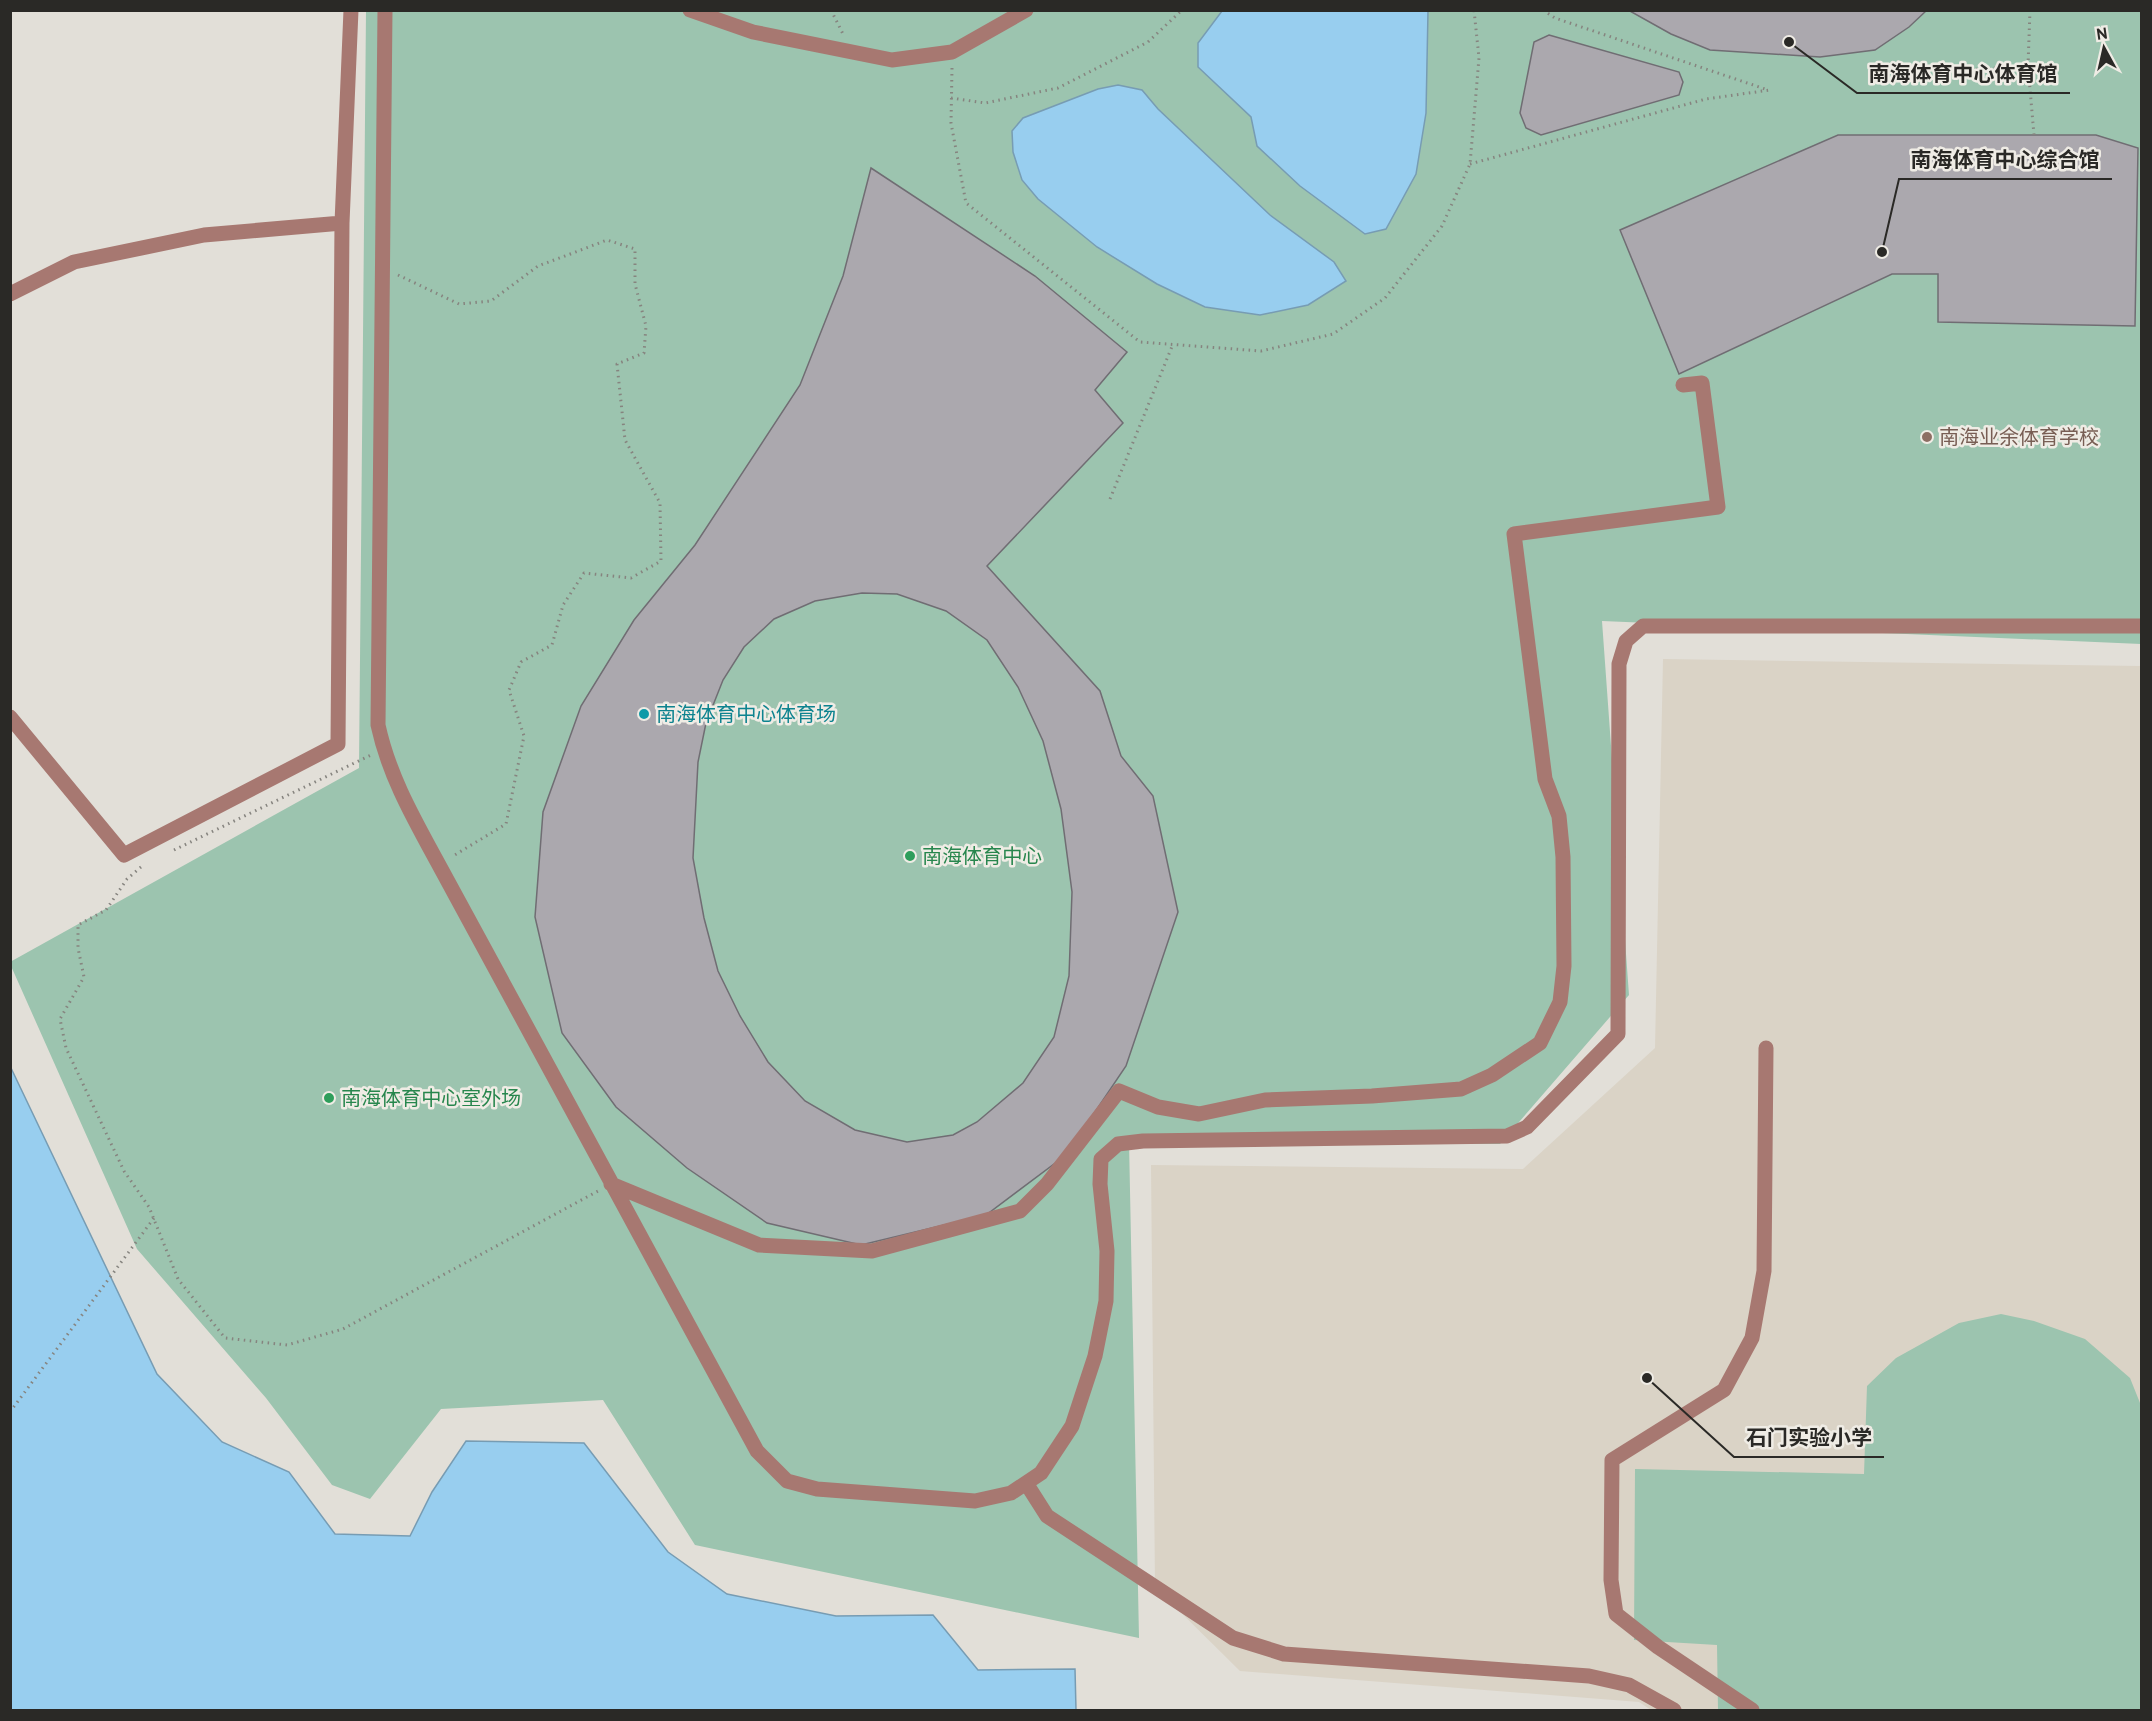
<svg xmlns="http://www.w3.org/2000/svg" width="2152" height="1721" viewBox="0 0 2152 1721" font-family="Overpass,'Noto Sans SC',sans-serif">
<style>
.built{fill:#dad3c6}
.green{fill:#9cc4af}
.water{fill:#98ceef;stroke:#779cb3;stroke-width:1.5}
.building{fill:#aba8ae;stroke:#706d73;stroke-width:1.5;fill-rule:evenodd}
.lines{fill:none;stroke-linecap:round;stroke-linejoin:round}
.path{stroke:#86847f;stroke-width:3;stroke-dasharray:1.5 4.5;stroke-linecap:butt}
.minor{stroke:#a77871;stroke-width:15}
.education-dot{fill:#8d6e63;stroke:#efece5;stroke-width:2}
.culture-dot{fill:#0f9aa8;stroke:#efece5;stroke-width:2}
.leisure-dot{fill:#2e9e5b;stroke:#efece5;stroke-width:2}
.labels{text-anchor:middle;stroke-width:5;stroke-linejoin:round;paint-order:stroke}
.education-label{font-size:20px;fill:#785e54;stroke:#efece5;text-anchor:start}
.culture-label{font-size:20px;fill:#0d838f;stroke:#efece5;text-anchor:start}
.leisure-label{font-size:20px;fill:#27864d;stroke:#efece5;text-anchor:start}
.leader{fill:none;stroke:#2a2926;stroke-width:2}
.callout-dot{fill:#2a2926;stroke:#efece5;stroke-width:2}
.callout-label{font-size:21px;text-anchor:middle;font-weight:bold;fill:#2a2926;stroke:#efece5;stroke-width:5;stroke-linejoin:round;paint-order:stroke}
</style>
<rect width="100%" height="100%" fill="#e2dfd8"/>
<path class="built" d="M 1663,659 L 2141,666 L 2141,1710 L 1651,1710 L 1639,1702 L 1240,1671 L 1155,1587 L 1151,1165 L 1523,1169 L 1655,1048 Z"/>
<path class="green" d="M 366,11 L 2141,11 L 2141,644 L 1602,621 L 1629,995 L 1500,1144 L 1129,1141 L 1139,1638 L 695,1545 L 603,1400 L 441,1409 L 370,1499 L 332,1485 L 266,1398 L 137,1249 L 11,966 L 10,962 L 359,768 Z
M 2001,1314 L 2034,1321 L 2085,1339 L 2130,1378 L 2142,1408 L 2141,1710 L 1718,1710 L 1717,1645 L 1634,1640 L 1635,1469 L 1864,1474 L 1867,1386 L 1896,1358 L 1959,1323 Z"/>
<path class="water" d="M 1222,11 L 1428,11 L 1426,113 L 1416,174 L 1386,229 L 1365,234 L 1300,186 L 1257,146 L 1251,117 L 1198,67 L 1198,43 Z
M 1118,85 L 1142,90 L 1158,109 L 1270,215 L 1334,262 L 1346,281 L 1308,305 L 1260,315 L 1205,307 L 1157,284 L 1097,247 L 1038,199 L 1022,180 L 1013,152 L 1012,131 L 1023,118 L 1098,89 Z
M 11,1068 L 157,1374 L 222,1442 L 289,1472 L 335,1534 L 410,1536 L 432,1492 L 466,1441 L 584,1443 L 668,1552 L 727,1594 L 836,1616 L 933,1615 L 978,1670 L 1075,1669 L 1076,1710 L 11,1710 Z"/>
<path class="building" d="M 1628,10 L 1927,10 L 1909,27 L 1875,50 L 1820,57 L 1710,50 L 1671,34 Z
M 1549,35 L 1679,72 L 1683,82 L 1679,95 L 1541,135 L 1526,128 L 1520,113 L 1534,42 Z
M 1838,135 L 2096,135 L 2138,148 L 2135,326 L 1938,322 L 1938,274 L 1892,274 L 1679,374 L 1620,230 Z
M 871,168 L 1035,276 L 1127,352 L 1095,390 L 1123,423 L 987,566 L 1100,691 L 1121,756 L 1153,796 L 1178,912 L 1126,1066 L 1066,1155 L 986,1215 L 861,1245 L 767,1223 L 687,1168 L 616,1107 L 562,1033 L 535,917 L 543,812 L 581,706 L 634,620 L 695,545 L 800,385 L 843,276 ZM 862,593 L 897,594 L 946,611 L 987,640 L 1018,687 L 1043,741 L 1061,809 L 1072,892 L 1069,976 L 1054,1037 L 1023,1083 L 977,1122 L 953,1135 L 907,1142 L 855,1130 L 805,1101 L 768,1062 L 740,1016 L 718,971 L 704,918 L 693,858 L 698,762 L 706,723 L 723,680 L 744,647 L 774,619 L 815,601 Z"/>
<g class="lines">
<path class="path" d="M 831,10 L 843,34
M 1543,10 L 1555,18 L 1768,90
M 2028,66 L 2030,10
M 952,68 L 951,123 L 966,203 L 1140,342 L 1261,351 L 1333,334 L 1385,298 L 1442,226 L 1470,164 L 1479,58 L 1474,10
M 1886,75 L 2028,66 L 2034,135
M 951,98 L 985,103 L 1058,88 L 1148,42 L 1182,10
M 1470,164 L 1706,99 L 1770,90
M 398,275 L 459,304 L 491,301 L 538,266 L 573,253 L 607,240 L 635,249 L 635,284 L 646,326 L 644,353 L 617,364 L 625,440 L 660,503 L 661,561 L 631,578 L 584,573 L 563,605 L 552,645 L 521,662 L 509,690 L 524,736 L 506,824 L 453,856
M 1110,499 L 1173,344
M 174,850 L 371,755
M 141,867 L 127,879 L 106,910 L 78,925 L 78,948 L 84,977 L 60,1019 L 66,1048 L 124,1171 L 149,1207 L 178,1279 L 225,1338 L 287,1345 L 343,1329 L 598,1191
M 10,1412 L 154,1218"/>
<path class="minor" d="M 385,10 L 378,725 C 389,776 414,819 439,865 L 757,1451 L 787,1481 L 817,1489 L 975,1501 L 1011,1493 L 1041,1473 L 1072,1426 L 1095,1356 L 1106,1301 L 1107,1251 L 1100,1184 L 1101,1159 L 1118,1144 L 1143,1141 L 1507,1136 L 1527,1127 L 1618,1034 L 1619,664 L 1626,641 L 1643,626 L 2142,626
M 690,10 L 753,32 L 892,60 L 952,52 L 1026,10
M 10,294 L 74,262 L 204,235 L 342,223
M 10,717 L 124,855 L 338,744 L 342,223 L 351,10
M 611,1184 L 759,1245 L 872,1251 L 1020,1211 L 1047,1184 L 1119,1091 L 1158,1107 L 1199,1114 L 1265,1100 L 1372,1096 L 1461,1089 L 1492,1075 L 1540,1043 L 1560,1002 L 1564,966 L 1563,857 L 1559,816 L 1545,779 L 1514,534 L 1718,507 L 1702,383 L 1683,385
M 1026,1483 L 1047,1516 L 1233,1638 L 1284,1654 L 1589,1676 L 1629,1685 L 1674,1710
M 1752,1710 L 1658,1647 L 1616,1614 L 1611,1580 L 1612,1460 L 1724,1390 L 1752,1338 L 1764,1271 L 1766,1048"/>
</g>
<circle class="education-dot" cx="1927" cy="437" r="6"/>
<circle class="culture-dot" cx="644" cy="714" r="6"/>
<g class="leisure-dot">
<circle cx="910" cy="856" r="6"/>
<circle cx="329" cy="1098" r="6"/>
</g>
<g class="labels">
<g class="education-label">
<text x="1939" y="444">南海业余体育学校</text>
</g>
<g class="culture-label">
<text x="656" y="721">南海体育中心体育场</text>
</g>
<g class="leisure-label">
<text x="922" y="863">南海体育中心</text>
<text x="341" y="1105">南海体育中心室外场</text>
</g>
</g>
<path class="leader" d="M1789 42L1857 93H2070M1882 252L1899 179H2112M1647 1378L1734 1457H1884"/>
<g class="callout-dot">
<circle cx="1789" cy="42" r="6"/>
<circle cx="1882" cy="252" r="6"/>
<circle cx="1647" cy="1378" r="6"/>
</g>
<g class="callout-label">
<text x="1963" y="81">南海体育中心体育馆</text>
<text x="2005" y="167">南海体育中心综合馆</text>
<text x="1809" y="1445">石门实验小学</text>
</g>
<rect width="2152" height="1721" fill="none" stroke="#2a2926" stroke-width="24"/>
<g transform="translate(2104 48) rotate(352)" stroke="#efece5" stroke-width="4.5" paint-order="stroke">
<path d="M0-4.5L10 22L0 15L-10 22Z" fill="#2a2926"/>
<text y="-9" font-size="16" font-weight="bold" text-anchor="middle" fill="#2a2926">N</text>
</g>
</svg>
